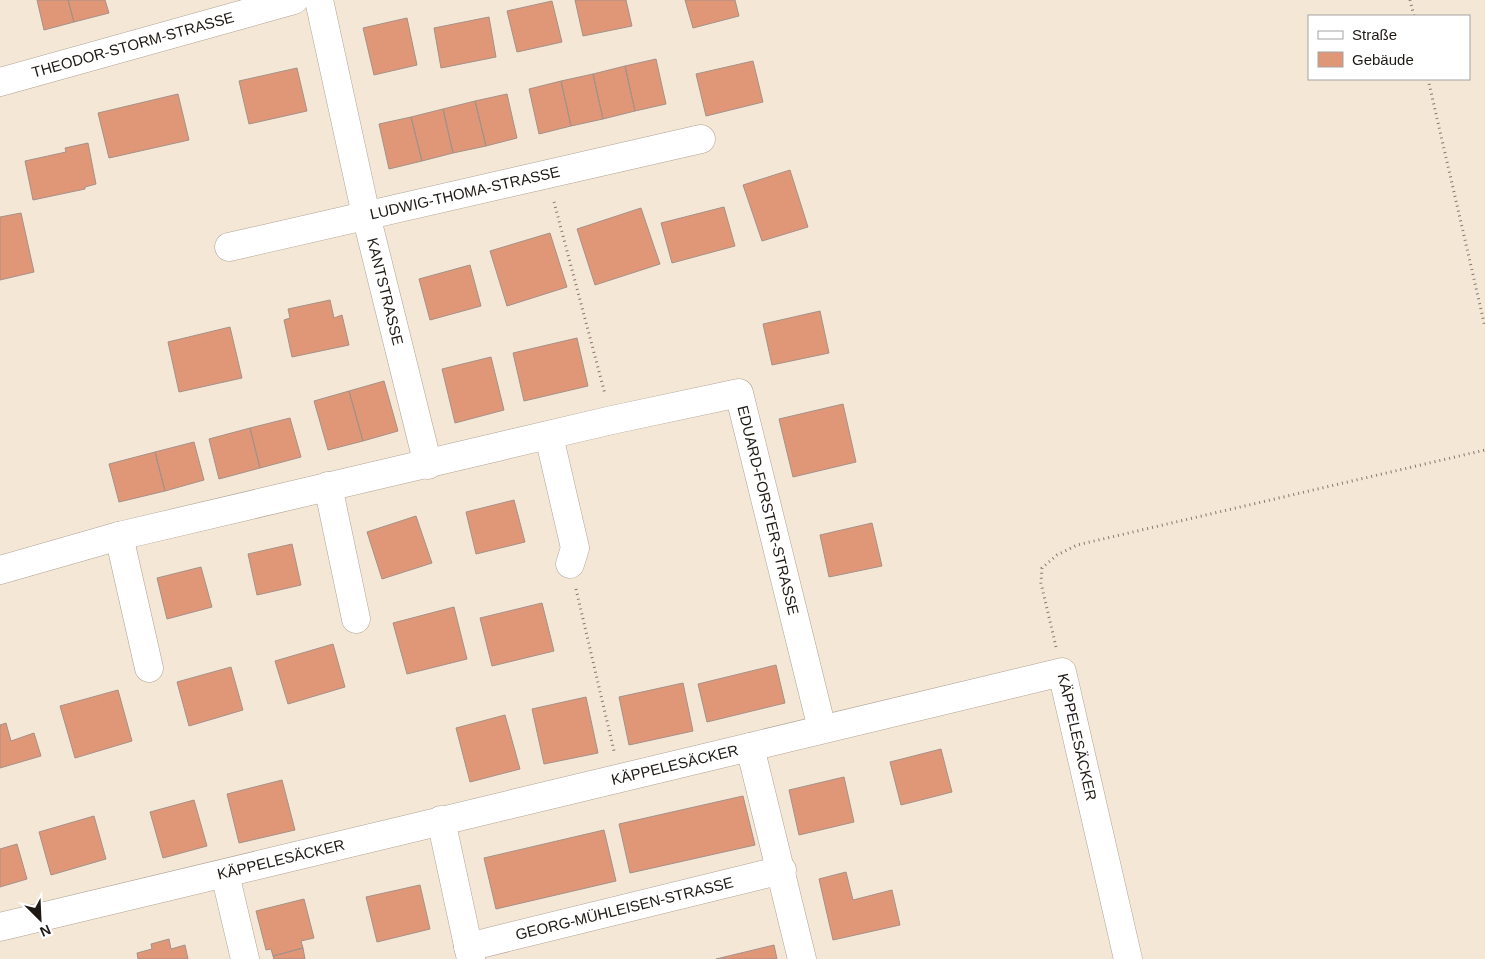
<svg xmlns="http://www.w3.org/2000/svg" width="1485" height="959" viewBox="0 0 1485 959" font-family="Helvetica,sans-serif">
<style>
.building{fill:#e09778;stroke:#a49188}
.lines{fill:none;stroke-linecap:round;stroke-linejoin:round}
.minor-casing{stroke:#afa293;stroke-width:29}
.path{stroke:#82796e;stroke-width:3;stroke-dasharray:1 4;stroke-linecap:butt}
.minor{stroke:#fff;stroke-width:28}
.labels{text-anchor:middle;stroke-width:4.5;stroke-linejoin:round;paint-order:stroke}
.street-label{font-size:15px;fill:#1e1914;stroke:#fff}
</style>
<rect width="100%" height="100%" fill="#f5e7d6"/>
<path class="building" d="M 37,0 L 68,0 L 74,22 L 44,30 Z
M 68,0 L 105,0 L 109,13 L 74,22 Z
M 575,0 L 626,0 L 632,26 L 583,36 Z
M 685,0 L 735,0 L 739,16 L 693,28 Z
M 552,1 L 562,42 L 517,52 L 507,11 Z
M 489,17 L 496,57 L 441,68 L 434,28 Z
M 407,18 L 417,65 L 374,75 L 363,28 Z
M 656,59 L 666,104 L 635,111 L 625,66 Z
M 753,61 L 763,102 L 706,116 L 696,74 Z
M 625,66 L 635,111 L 603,119 L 593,74 Z
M 297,68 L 307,111 L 249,124 L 239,81 Z
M 593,74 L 603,119 L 571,126 L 561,81 Z
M 561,81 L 571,126 L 539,134 L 529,89 Z
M 178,94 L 189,140 L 109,158 L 98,113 Z
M 507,94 L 517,138 L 486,146 L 475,101 Z
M 475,101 L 486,146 L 453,153 L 443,109 Z
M 443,109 L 453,153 L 422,161 L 411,117 Z
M 411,117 L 422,161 L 389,169 L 379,124 Z
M 88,143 L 96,184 L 85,187 L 85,189 L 33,200 L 25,161 L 66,152 L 65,148 Z
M 790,170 L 808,227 L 762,241 L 743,185 Z
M 724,207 L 735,246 L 672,263 L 661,223 Z
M 641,208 L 660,264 L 595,285 L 577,229 Z
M 21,213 L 34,272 L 0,280 L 0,217 Z
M 550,233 L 567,287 L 507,306 L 490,251 Z
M 470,265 L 481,306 L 430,320 L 419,279 Z
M 330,300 L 334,318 L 342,315 L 349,345 L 292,357 L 284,320 L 290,318 L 288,309 Z
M 820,311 L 829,353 L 772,365 L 763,324 Z
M 230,327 L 242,378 L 179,392 L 168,342 Z
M 577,338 L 588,386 L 524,401 L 513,353 Z
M 491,357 L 504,410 L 455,423 L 442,369 Z
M 384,381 L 398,431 L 363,441 L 349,391 Z
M 349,391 L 363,441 L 328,450 L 314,401 Z
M 843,404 L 856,462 L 793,477 L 779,419 Z
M 290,418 L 301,457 L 260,468 L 250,428 Z
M 250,428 L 260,468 L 219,479 L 209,439 Z
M 194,442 L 204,480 L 165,491 L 155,452 Z
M 155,452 L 165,491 L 119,502 L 109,464 Z
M 514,500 L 525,542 L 476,554 L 466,512 Z
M 416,516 L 432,563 L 382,579 L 367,532 Z
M 872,523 L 882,566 L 829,577 L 820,535 Z
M 292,544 L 301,585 L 257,595 L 248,554 Z
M 201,567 L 212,607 L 167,619 L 157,578 Z
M 542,603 L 554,651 L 492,666 L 480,618 Z
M 454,607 L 467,659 L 407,674 L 393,623 Z
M 333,644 L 345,687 L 288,704 L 275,661 Z
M 776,665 L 785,703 L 707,722 L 698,684 Z
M 231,667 L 243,710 L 189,726 L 177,682 Z
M 683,683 L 693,731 L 629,745 L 619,697 Z
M 118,690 L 132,741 L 75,758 L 60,706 Z
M 586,697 L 598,753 L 544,764 L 532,709 Z
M 505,715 L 520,769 L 470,782 L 456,728 Z
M 6,723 L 11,741 L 34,733 L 41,756 L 0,768 L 0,725 Z
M 941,749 L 952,792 L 901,805 L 890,762 Z
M 844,777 L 854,822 L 799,835 L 789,790 Z
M 282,780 L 295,830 L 239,843 L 227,794 Z
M 743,796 L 755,845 L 630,873 L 619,824 Z
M 194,800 L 207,846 L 163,858 L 150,812 Z
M 94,816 L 106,859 L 51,875 L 39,832 Z
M 604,830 L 616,881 L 496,909 L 484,858 Z
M 17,844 L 27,879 L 0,887 L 0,849 Z
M 846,872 L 853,900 L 892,890 L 900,925 L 833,940 L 819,879 Z
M 420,885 L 430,929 L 377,942 L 366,897 Z
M 304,899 L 314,938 L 301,941 L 303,948 L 273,956 L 271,949 L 266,950 L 256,911 Z
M 169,939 L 171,949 L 185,945 L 188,959 L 138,959 L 137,953 L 152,949 L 151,944 Z
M 774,945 L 777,959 L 716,959 Z
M 303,948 L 305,959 L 274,959 L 273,956 Z"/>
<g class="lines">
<defs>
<g id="minor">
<path id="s1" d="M 319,0 L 366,215 L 428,465"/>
<path id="s2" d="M 0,82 L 294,0"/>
<path id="s3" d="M 229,247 L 701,139"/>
<path d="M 549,436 L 575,548 L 570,564"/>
<path d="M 328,486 L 356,619"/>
<path d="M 119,536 L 149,668"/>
<path id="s4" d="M 0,570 L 119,536 L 612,420 L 739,393 L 822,729"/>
<path d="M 750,747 L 802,959"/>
<path d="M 441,820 L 471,959"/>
<path d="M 225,874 L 245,959"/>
<path id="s5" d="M 0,927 L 1062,672 L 1128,959"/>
<path id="s6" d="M 468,947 L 782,870"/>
</g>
</defs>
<use href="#minor" class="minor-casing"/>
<path class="path" d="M 1410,0 L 1414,16
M 1428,79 L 1485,327
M 554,202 L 605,394
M 576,589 L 614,751
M 1056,647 L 1041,583 L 1042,568 L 1057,555 L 1077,545 L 1485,450"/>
<use href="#minor" class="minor"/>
</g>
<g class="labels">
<g class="street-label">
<text dy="5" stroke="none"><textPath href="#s2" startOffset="138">THEODOR-STORM-STRASSE</textPath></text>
<text dy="5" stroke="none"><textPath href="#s3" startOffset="242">LUDWIG-THOMA-STRASSE</textPath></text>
<text dy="5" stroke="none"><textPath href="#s1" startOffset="299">KANTSTRASSE</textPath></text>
<text dy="5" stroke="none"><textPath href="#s4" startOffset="881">EDUARD-FORSTER-STRASSE</textPath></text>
<text dy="5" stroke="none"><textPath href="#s5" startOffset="1159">KÄPPELESÄCKER</textPath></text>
<text dy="5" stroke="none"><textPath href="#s5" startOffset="694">KÄPPELESÄCKER</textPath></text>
<text dy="5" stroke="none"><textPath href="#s5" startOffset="289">KÄPPELESÄCKER</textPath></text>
<text dy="5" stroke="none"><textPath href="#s6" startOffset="161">GEORG-MÜHLEISEN-STRASSE</textPath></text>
</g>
</g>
<rect x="1308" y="15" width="162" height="65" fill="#ffffff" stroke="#a5a3a1"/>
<rect x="1318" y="31" width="25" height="8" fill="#ffffff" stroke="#a5a3a1"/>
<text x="1352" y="40" font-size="15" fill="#1e1914">Straße</text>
<rect x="1318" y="52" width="25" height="15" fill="#e09778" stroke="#a5a3a1"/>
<text x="1352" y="65" font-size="15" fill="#1e1914">Gebäude</text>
<g transform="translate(40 919) rotate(156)" stroke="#ffffff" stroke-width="4" paint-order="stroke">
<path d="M0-4L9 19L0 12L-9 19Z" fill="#1e1914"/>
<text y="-8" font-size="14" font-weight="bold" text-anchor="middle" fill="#1e1914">N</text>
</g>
</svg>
